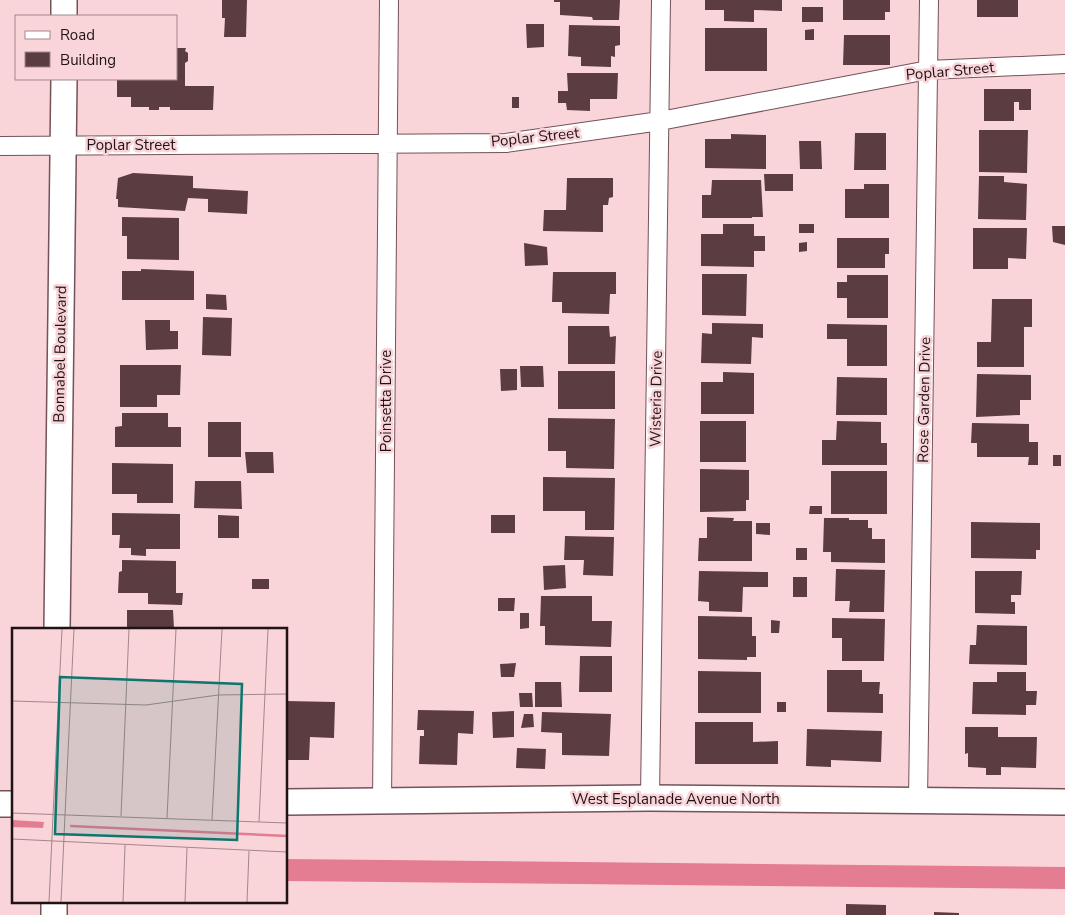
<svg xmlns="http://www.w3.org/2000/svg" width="1065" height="915" viewBox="0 0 1065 915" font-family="'Nunito Sans',sans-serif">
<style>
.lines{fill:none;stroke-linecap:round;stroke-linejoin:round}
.canal{stroke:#e47c92;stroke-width:22}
.building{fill:#5a3c41}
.street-casing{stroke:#725358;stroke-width:20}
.secondary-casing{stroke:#725358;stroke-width:28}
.street{stroke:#fff;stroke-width:18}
.secondary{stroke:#fff;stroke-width:25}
.labels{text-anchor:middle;stroke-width:5;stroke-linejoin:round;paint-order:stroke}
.street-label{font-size:15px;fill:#1f1315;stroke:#f9d4d9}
.inset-river{fill:none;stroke:#e47c92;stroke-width:2.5}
.inset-road{fill:none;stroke:#a2878b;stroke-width:1}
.view{fill:#0f766e;fill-opacity:0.15;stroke:#0f766e;stroke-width:2.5}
.inset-edge{fill:none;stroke:#1f1315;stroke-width:2.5}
</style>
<rect width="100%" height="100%" fill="#f9d4d9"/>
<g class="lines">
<path class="canal" d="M 286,870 L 1065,878"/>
</g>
<path class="building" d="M 222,0 L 247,0 L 246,37 L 224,37 L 225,18 L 222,18 Z
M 554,0 L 620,0 L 619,20 L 593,20 L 592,17 L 560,15 L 560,2 L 554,2 Z
M 705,0 L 782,0 L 782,11 L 754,10 L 754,22 L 724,21 L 724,10 L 705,10 Z
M 843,0 L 890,0 L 890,12 L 885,12 L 885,20 L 843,20 Z
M 977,0 L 1018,0 L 1018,17 L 977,17 Z
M 802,7 L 823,7 L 823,22 L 802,22 Z
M 526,24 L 544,24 L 544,47 L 527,48 Z
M 569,25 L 620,26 L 620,45 L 615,46 L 615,57 L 611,56 L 611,67 L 581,66 L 581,57 L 568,56 Z
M 705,28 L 767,28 L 767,71 L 705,71 Z
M 814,29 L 814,40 L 805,40 L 805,30 Z
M 844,35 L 890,35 L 890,65 L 843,65 Z
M 176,48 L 186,48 L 185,51 L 188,53 L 188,61 L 185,63 L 185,86 L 214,86 L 213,110 L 170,110 L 170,107 L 159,107 L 159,110 L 149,110 L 149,107 L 131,107 L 131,97 L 117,97 L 117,79 L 176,79 Z
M 567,73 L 618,73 L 617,99 L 590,99 L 590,111 L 567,110 L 566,103 L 558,103 L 558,91 L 568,91 Z
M 984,89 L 1031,89 L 1031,110 L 1019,110 L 1019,102 L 1014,102 L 1014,121 L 984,121 Z
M 512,97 L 519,97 L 519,108 L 512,108 Z
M 979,130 L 1028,130 L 1027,173 L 979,172 Z
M 855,133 L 886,133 L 886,170 L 854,170 Z
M 731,134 L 766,135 L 766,169 L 705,168 L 705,139 L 731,139 Z
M 799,141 L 821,141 L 822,169 L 800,169 Z
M 133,173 L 193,176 L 193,188 L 248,191 L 247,214 L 208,212 L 208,199 L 188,198 L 185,211 L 118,207 L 118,199 L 116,199 L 118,178 Z
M 764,174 L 793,174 L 793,191 L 765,191 Z
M 979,176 L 1004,176 L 1004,182 L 1027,184 L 1026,220 L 978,219 Z
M 567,178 L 613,178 L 613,197 L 609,198 L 608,205 L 603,205 L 603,232 L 543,231 L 544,210 L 566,210 Z
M 712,180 L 761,180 L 763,217 L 752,217 L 752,218 L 702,218 L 702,195 L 711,195 Z
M 864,184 L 889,184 L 889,218 L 845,218 L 845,189 L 864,189 Z
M 122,217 L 179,218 L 179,260 L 127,259 L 127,236 L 122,236 Z
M 723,224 L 754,224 L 754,236 L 765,236 L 765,251 L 754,251 L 754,267 L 701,266 L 701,234 L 723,234 Z
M 799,224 L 814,224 L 814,233 L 799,233 Z
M 1052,226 L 1065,226 L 1065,245 L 1053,242 Z
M 973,228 L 1027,228 L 1026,259 L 1008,258 L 1008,269 L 973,269 Z
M 837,238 L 889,238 L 889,254 L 885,254 L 885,268 L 837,268 Z
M 807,242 L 807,251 L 799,252 L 799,243 Z
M 524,243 L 547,247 L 548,265 L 525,266 Z
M 141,269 L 194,271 L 194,300 L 122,300 L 122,271 L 141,271 Z
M 553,272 L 616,272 L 616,294 L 610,294 L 609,314 L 562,313 L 562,302 L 552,302 Z
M 702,274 L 747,274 L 746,316 L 702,315 Z
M 847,275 L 888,275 L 888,318 L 847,318 L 847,298 L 837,298 L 837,282 L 847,282 Z
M 206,294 L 226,295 L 227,310 L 206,309 Z
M 992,299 L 1032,299 L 1032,327 L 1024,327 L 1024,367 L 977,367 L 977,342 L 991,342 Z
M 203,317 L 232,318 L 231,356 L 202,355 Z
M 145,320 L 170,320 L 170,331 L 178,331 L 178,349 L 146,350 Z
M 712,323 L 763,324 L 763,338 L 752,337 L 751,364 L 701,363 L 702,333 L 712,334 Z
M 827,324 L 887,325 L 887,366 L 847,366 L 847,339 L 827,339 Z
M 568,326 L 609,326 L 610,337 L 616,336 L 615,364 L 568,364 Z
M 120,365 L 181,365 L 180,395 L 157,395 L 157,407 L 120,407 Z
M 520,366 L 543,366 L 544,387 L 521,387 Z
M 500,369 L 517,369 L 517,390 L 501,391 Z
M 558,371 L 615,371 L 615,409 L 558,409 Z
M 723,372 L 754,373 L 754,414 L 701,414 L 701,382 L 723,382 Z
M 977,374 L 1031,375 L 1031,400 L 1020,400 L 1020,415 L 976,417 Z
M 837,377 L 887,378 L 887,415 L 836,415 Z
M 122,413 L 168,413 L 168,427 L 181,427 L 181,447 L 115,447 L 115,427 L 122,426 Z
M 548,418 L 615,419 L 614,469 L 566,468 L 566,451 L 548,451 Z
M 700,421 L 746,421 L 746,462 L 700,462 Z
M 837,421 L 881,422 L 881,443 L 887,443 L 887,465 L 822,465 L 822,440 L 836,440 Z
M 208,422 L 241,422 L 241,457 L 208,457 Z
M 972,423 L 1029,424 L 1029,442 L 1038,442 L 1038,465 L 1028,465 L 1029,457 L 977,457 L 977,443 L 971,443 Z
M 245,452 L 273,452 L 274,473 L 247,473 Z
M 1053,455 L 1061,455 L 1061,466 L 1053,466 Z
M 112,463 L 173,464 L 173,503 L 137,503 L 137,494 L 112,494 Z
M 700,469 L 749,470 L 749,500 L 746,500 L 746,511 L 700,512 Z
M 831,471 L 887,471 L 887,514 L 831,514 Z
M 543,477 L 615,478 L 614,530 L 585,530 L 585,511 L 543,511 Z
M 195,481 L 241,481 L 242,509 L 194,508 Z
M 810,506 L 822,506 L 822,514 L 809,514 Z
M 112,513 L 180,514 L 180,549 L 146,549 L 146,556 L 131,555 L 131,548 L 119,548 L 120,535 L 112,535 Z
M 218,515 L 239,516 L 239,538 L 218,538 Z
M 491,515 L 515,515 L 515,533 L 491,533 Z
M 707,517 L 734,518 L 733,521 L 752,521 L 752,561 L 698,561 L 699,538 L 707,538 Z
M 824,518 L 849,518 L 849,520 L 868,520 L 868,528 L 872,528 L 872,539 L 885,539 L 885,563 L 831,562 L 831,552 L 823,552 Z
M 971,522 L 1040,523 L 1040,550 L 1036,550 L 1036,559 L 971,558 Z
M 756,523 L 770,523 L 770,535 L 756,534 Z
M 565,536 L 614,537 L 613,576 L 583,575 L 584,560 L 564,560 Z
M 796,548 L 807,548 L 807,560 L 796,560 Z
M 122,560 L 176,561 L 176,593 L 183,593 L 182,605 L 148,604 L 148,593 L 118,593 L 119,572 L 122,571 Z
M 565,565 L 566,588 L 544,590 L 543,566 Z
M 836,569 L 885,570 L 884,612 L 849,612 L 850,601 L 835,601 Z
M 699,571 L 768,572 L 768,587 L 743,587 L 742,612 L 709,611 L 709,602 L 698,601 Z
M 975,571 L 1022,571 L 1021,595 L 1011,595 L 1011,602 L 1015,602 L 1015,614 L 975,613 Z
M 793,577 L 807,577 L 807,597 L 793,597 Z
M 252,579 L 269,579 L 269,589 L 252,589 Z
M 541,596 L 592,596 L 592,621 L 612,621 L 611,647 L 545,645 L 545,626 L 540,626 Z
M 498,598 L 515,598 L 514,611 L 498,611 Z
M 127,610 L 173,610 L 174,629 L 127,629 Z
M 520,613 L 529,613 L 529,628 L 520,629 Z
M 698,616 L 752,617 L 752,636 L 756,636 L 756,657 L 747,657 L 747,660 L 698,659 Z
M 832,618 L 885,619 L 884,661 L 842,661 L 842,638 L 832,638 Z
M 771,620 L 780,621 L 779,633 L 771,633 Z
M 977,625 L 1027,626 L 1027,665 L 969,664 L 970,645 L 976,645 Z
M 580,656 L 612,656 L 612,692 L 579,692 Z
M 516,663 L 514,677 L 501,677 L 500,664 Z
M 827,670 L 862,670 L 862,682 L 880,682 L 879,694 L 883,694 L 883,713 L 827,712 Z
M 698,671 L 761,672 L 761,713 L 698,713 Z
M 997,672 L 1026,672 L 1026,691 L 1037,691 L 1036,705 L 1026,705 L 1026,715 L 972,714 L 973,682 L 997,682 Z
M 535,682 L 561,682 L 562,707 L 535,707 Z
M 519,693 L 532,693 L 533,707 L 520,707 Z
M 286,701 L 335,702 L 334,738 L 310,737 L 309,760 L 286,760 Z
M 777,702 L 786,702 L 786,712 L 777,712 Z
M 418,710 L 474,711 L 473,734 L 458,733 L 457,765 L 419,764 L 420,736 L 424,736 L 424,730 L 417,730 Z
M 514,711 L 514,737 L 493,738 L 492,712 Z
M 542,712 L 611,714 L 609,756 L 562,755 L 562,733 L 541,732 Z
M 524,714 L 533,714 L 534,727 L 521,728 Z
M 695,722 L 753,722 L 753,742 L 778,741 L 778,764 L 695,764 Z
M 965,727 L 998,727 L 998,737 L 1037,737 L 1036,768 L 1001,767 L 1001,775 L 986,775 L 986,768 L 968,767 L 968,753 L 965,754 Z
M 807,729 L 882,731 L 881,762 L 831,760 L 831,767 L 806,766 Z
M 517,748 L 546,749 L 545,769 L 516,768 Z
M 846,904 L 886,905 L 886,915 L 846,915 Z
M 934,912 L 959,913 L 959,915 L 934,915 Z"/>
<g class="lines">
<defs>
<path id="street" d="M 0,146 L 506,143 L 660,121 L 928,70 L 1065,64
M 650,798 L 661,0
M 382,801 L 389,0
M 918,801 L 929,0"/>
<path id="secondary" d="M 64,16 L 64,0
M 57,629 L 64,79
M 286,802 L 650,798 L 1065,802
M 0,804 L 14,804
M 54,915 L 54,901"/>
</defs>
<use href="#street" class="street-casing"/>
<use href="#secondary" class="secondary-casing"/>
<use href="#street" class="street"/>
<use href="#secondary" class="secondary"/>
</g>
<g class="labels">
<g class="street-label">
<text transform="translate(950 71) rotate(-5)" y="5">Poplar Street</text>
<text transform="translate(535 137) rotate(-6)" y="5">Poplar Street</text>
<text x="131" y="150">Poplar Street</text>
<text transform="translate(60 354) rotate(-89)" y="5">Bonnabel Boulevard</text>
<text transform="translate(656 399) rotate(-89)" y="5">Wisteria Drive</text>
<text transform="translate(924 400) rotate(-89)" y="5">Rose Garden Drive</text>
<text transform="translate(386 401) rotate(-90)" y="5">Poinsetta Drive</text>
<text x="676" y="804">West Esplanade Avenue North</text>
</g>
</g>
<g transform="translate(12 628)">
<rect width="275" height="275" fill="#f9d4d9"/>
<path d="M 0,192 L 32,194 L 31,200 L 0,199 Z" fill="#e47c92"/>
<path class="inset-river" d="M 58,198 L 275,208"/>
<path class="inset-road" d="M 0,73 L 134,77 L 206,67 L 275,66M 0,185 L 275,195M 41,187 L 50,1M 53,187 L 62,1M 109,188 L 117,1M 155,190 L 164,1M 200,192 L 210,1M 247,194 L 256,1M 0,211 L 275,224M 37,274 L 41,187M 49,274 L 53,187M 111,274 L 113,217M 173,274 L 175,220M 235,274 L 237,223"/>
<path class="view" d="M 48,49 L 230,56 L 225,212 L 43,206 Z"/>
<rect width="275" height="275" class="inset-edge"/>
</g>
<rect x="15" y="15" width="162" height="65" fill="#f9d4d9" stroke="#a2878b"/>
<rect x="25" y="31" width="25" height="8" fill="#ffffff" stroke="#a2878b"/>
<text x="60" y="40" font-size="15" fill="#1f1315">Road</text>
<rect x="25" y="52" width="25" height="15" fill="#5a3c41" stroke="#a2878b"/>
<text x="60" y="65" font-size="15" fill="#1f1315">Building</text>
</svg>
